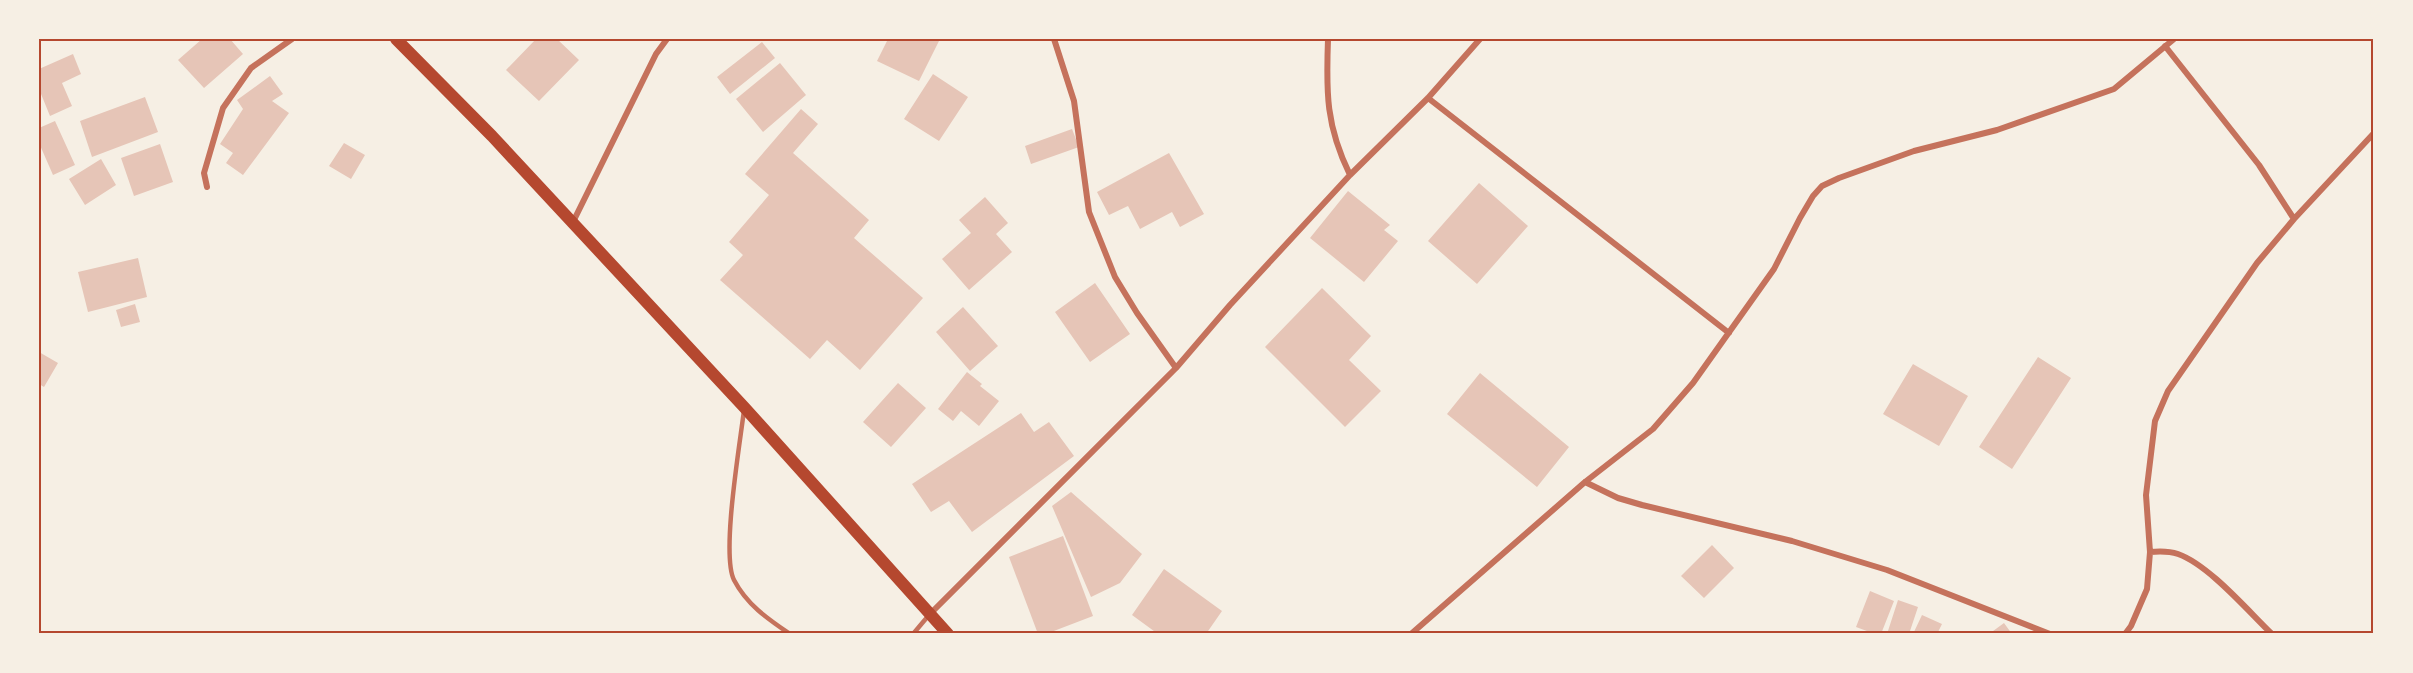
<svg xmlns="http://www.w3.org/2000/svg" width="2413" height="673" viewBox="0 0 2413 673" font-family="Montserrat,sans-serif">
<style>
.building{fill:#e6c5b7}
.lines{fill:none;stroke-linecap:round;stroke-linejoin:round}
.service{stroke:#c5725c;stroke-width:4.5}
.minor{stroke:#c5725c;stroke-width:6}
.secondary{stroke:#b5482f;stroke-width:12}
.neatline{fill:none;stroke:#b5482f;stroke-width:2}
</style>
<rect width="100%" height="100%" fill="#f6efe4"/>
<path class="building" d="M 202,39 L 230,39 L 243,54 L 204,88 L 178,60 Z
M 536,39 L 557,39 L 579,60 L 539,101 L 506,70 Z
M 888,39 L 940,39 L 919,81 L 877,61 Z
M 762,42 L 775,58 L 730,94 L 717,77 Z
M 73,54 L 81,74 L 62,83 L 72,106 L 50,116 L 39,89 L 39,69 Z
M 780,63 L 806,95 L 763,132 L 736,99 Z
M 933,74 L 968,97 L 939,141 L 904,119 Z
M 270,76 L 283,94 L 272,101 L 289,113 L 243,175 L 226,163 L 233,153 L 220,144 L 243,109 L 237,100 Z
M 145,97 L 158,132 L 92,157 L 80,121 Z
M 801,109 L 818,124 L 793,153 L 869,220 L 854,238 L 923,298 L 860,370 L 827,340 L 810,359 L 720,280 L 743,255 L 729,242 L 769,195 L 745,174 Z
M 55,121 L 75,165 L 53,175 L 39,143 L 39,128 Z
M 1072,129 L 1079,147 L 1031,164 L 1025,146 Z
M 344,143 L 365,155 L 351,179 L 329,166 Z
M 160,144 L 173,182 L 134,196 L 121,158 Z
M 1169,153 L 1204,214 L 1180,227 L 1172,212 L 1140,229 L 1128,206 L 1109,215 L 1097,192 Z
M 101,159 L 116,185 L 85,205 L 69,179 Z
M 1479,183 L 1528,226 L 1477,284 L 1428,241 Z
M 1348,191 L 1390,225 L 1384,230 L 1398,241 L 1364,282 L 1310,238 Z
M 985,197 L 1008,223 L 996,234 L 1012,252 L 969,290 L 942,259 L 971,233 L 959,220 Z
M 138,258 L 147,297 L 88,312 L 78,272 Z
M 1095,283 L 1130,334 L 1090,362 L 1055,312 Z
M 1322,288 L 1371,336 L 1349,360 L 1381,391 L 1345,427 L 1265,347 Z
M 135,304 L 140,322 L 121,327 L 116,310 Z
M 963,307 L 998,346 L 970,371 L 936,332 Z
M 39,352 L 58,363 L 44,387 L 39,384 Z
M 2038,357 L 2071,378 L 2012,469 L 1979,447 Z
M 1913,364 L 1968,396 L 1939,446 L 1883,414 Z
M 967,372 L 982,384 L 980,386 L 999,401 L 979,426 L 961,411 L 953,421 L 938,409 Z
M 1480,373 L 1569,447 L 1537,487 L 1447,414 Z
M 898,383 L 926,408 L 891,447 L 863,422 Z
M 1021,413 L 1034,432 L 1049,422 L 1074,456 L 972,532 L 949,501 L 931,512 L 912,484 Z
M 1071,492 L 1142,554 L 1120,583 L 1091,597 L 1052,506 Z
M 1063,536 L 1093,616 L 1046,634 L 1038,634 L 1009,557 Z
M 1712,545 L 1734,568 L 1704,598 L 1681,576 Z
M 1164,569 L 1222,611 L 1206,634 L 1158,634 L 1132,615 Z
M 1870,591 L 1894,601 L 1881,634 L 1875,634 L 1856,627 Z
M 1898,600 L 1918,607 L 1909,634 L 1887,634 Z
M 1922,615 L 1942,624 L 1937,634 L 1913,634 Z
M 2004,623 L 2012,634 L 1989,634 Z"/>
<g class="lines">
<path class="service" d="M 744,410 C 740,444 721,554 734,580 C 747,605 768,619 790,634
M 913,634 L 929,615"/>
<path class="minor" d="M 1054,39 L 1074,101 L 1089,212 L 1115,277 L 1137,313 L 1176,368
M 1328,39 C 1326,93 1326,126 1350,175
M 2165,46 L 2259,165 L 2294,219
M 1428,98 L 1729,333
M 207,187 L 204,173 L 223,108 L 251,68 L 292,39
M 573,222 L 656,54 L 667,39
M 1585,482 L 1618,498 L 1642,505 L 1792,541 L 1887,570 L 2050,634
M 2150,552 C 2160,551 2169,551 2178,554 C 2209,565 2248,611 2272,634
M 931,613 L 1176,368 L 1230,305 L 1350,175 L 1428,98 L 1480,39
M 1411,634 L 1585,482 L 1653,429 L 1693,383 L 1774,269 L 1800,218 L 1813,196 L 1822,186 L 1839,178 L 1914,151 L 1997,130 L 2114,89 L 2174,39
M 2125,634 L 2131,626 L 2147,589 L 2150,552 L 2146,495 L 2155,421 L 2168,391 L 2257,263 L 2294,219 L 2374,133"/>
<path class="secondary" d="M 396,39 L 492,136 L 744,407 L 948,634"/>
</g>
<rect width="2413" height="673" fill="none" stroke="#f6efe4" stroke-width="81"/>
<rect x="40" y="40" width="2332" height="592" class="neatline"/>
</svg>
